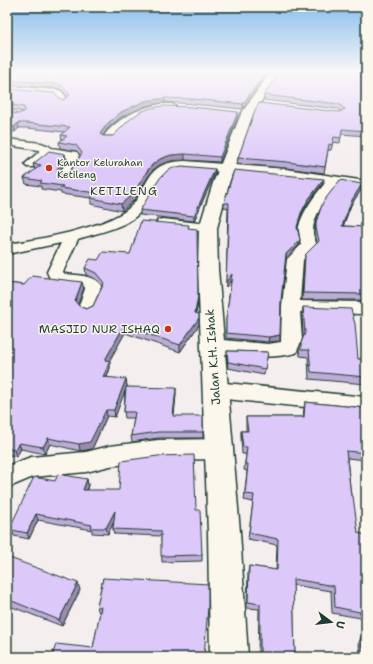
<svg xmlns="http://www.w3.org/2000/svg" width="373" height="664" viewBox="0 0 373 664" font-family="'Shantell Sans',sans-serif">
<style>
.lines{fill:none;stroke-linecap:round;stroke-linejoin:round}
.street-casing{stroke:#1f3d34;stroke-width:3}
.secondary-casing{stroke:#1f3d34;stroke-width:3}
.street{fill:#fbf7ec;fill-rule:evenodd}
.secondary{fill:#fbf7ec;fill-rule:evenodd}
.wall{fill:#bdacd6;stroke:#1f3d34}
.shaded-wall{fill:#9a8cae;stroke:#1f3d34}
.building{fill:#dcc8f9;stroke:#1f3d34}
.poi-dot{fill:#c8321e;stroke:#fbf7ec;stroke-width:1.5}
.labels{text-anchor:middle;stroke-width:3;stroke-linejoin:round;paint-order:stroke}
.far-poi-label{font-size:10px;fill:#1f3d34;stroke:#fbf7ec;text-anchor:start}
.far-quarter-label{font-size:12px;letter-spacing:1px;fill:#1f3d34;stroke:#fbf7ec}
.poi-label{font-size:12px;fill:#1f3d34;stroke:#fbf7ec;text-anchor:end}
.street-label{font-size:12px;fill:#1f3d34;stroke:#fbf7ec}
</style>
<rect width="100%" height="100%" fill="#f5eeef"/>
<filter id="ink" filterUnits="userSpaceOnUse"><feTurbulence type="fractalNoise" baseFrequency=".025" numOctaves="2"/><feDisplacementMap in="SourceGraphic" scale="8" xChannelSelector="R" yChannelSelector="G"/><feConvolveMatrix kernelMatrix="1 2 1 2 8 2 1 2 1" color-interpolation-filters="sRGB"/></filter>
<g filter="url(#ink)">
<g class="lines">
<defs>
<path id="street" d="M 7,86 L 58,90 L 61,91 L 69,100 L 64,103 L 61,102 L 55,96 L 7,92 Z
M 161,104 L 172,104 L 177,107 L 176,109 L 153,112 L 140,117 L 112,140 L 104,140 L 102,138 C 116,119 138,108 161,104 Z
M 7,139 L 41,143 L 49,146 L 51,148 L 77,152 L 81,159 L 69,178 L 61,178 L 59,175 L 68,158 L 49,155 L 35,167 L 27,167 L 25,164 L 39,152 L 39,150 L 7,145 Z
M 185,161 L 286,169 L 366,181 L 366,189 L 338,184 C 327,197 312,216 313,234 C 314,238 316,242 317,246 L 303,260 L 300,301 L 361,302 L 366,304 L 366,312 L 361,314 L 300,312 L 302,340 L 296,353 C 268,360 240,355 212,353 L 205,351 L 202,346 L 205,341 L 212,339 L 268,344 L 281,342 L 282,306 L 287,259 L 301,245 C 300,241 298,237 298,232 C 300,214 315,195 326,182 C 287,176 247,173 208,171 C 196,170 180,165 169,171 C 155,179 151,199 141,211 C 129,227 97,233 78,239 L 63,272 L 65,274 C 79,276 96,274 103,289 L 93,312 L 87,314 L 81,312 L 78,308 L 85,289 L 85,287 L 55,283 L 51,281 L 47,272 L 61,243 L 7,254 L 7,244 C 37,240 105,228 128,209 C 152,189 141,162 185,161 Z
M 163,219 L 208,224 L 213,225 L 215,228 L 213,231 L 208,232 L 158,226 L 156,223 L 158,220 Z
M 215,382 L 366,397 L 366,413 L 215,398 L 207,396 L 204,390 L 207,384 Z
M 219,439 L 227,442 L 231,449 L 227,456 L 219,459 L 158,460 L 110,466 L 86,472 L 33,477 L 7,488 L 7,466 L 31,457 L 86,452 L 110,446 L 158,440 Z"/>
<path id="secondary" d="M 7,72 L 17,72 L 11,82 L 7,83 Z
M 270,72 L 280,72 L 253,114 L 229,183 L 217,228 L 218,269 L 240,532 L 248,657 L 210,657 L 208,532 L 198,269 L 199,228 L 213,183 L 241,114 Z"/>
</defs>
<use href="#street" class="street-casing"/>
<use href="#secondary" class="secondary-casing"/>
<use href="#street" class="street"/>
<use href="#secondary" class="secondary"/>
</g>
<path class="wall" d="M 268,72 L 243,109 L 193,104 L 165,102 L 146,106 L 121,117 L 107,129 L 103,136 L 113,136 L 238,117 L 220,162 L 185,160 L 171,161 L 160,165 L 153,170 L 148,177 L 134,200 L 122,211 L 91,204 L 91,198 L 61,194 L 61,192 L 41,189 L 41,186 L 26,184 L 24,178 L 35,170 L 33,164 L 66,159 L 59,173 L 60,174 L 69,173 L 80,155 L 77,151 L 60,148 L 59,142 L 62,140 L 61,135 L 65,132 L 27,128 L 19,128 L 15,132 L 7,131 L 7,112 L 19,114 L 24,112 L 7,109 L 7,89 L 63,100 L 68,97 L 62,90 L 58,88 L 7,85 L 7,79 Z
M 366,74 L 366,136 L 341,134 L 340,143 L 333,142 L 331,150 L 328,150 L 324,173 L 286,168 L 237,164 L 238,158 L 341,111 L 338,109 L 264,100 L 264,95 Z
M 215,169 L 215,173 L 194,221 L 140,215 L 140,210 Z
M 323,183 L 307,204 L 300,218 L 298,228 L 300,240 L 299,245 L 286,259 L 281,301 L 280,341 L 268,342 L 226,338 L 226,320 L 231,280 L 226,287 L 228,208 L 224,207 L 224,203 Z
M 362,184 L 361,190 L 351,205 L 343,226 L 366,227 L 366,303 L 361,300 L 302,300 L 304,261 L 305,255 L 317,243 L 315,234 L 316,222 Z
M 189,228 L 198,296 L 198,303 L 196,313 L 199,325 L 180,352 L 125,333 L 109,361 L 110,368 L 107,378 L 126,379 L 127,387 L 176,394 L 174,416 L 203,432 L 203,438 L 158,438 L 132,442 L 131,436 L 134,418 L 125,418 L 124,412 L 125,390 L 115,417 L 107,416 L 92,449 L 80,451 L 50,444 L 45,454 L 21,449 L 16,457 L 7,454 L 7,283 L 24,285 L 84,288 L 78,304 L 79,306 L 86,309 L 93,306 L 102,286 L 97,280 L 86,275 L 85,268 L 98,260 L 130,254 Z
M 303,307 L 358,359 L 366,359 L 366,384 L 309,379 L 308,357 L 300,356 L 299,349 L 303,337 L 302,314 Z
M 227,351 L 268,352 L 264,375 L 228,368 L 227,357 Z
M 305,402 L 366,408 L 366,460 L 347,458 L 351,496 L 358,533 L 366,535 L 366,592 L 362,591 L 364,613 L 361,618 L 332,613 L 331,591 L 293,585 L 295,657 L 258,657 L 259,609 L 247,608 L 248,572 L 249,566 L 276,570 L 277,545 L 248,539 L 253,502 L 244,500 L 247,471 L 244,470 L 246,454 L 242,454 L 241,437 L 241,431 L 246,431 L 246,417 L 303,417 L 304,408 Z
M 87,479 L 88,485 L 87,490 L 196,510 L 202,555 L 202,561 L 162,562 L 161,536 L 114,534 L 113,529 L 113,522 L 108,534 L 92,533 L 92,530 L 38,520 L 29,539 L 14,536 L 12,530 L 55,481 Z
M 7,557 L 80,590 L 62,626 L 7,605 Z
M 103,578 L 204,657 L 93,648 L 100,613 L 99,613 L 97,607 Z
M 362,635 L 366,657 L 360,657 L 359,642 Z"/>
<path class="shaded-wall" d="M 266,72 L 268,72 L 243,109 L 243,104 Z
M 165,98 L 165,102 L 146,106 L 121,117 L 107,129 L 101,139 L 100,134 L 107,124 L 121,112 L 145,101 Z
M 238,112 L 238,117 L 220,162 L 220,157 Z
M 18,123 L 19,128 L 15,132 L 14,127 Z
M 65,154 L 66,159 L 58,176 L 57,170 Z
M 185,154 L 185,160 L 171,161 L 160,165 L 153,170 L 148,177 L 134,200 L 122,211 L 121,204 L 153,164 L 160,159 L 171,155 Z
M 215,169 L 215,173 L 194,221 L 194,216 Z
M 324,179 L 323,183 L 307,204 L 300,218 L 296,232 L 301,213 L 308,200 Z
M 362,184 L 361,190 L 351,205 L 341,232 L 342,226 L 352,200 Z
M 300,240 L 299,245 L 286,259 L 286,254 Z
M 232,274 L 231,280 L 226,287 L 226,282 Z
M 82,282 L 84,288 L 77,307 L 75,301 Z
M 198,296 L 198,303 L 195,320 L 195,313 Z
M 199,318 L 199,325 L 180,352 L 180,345 Z
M 124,326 L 125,333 L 106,367 L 105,360 Z
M 280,335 L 280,341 L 268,342 L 269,337 Z
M 110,361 L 110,368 L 104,384 L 103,377 Z
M 126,379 L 127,386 L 115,417 L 114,410 Z
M 176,388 L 176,394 L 173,422 L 173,416 Z
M 106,410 L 107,416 L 92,449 L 80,451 L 79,444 Z
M 48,438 L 50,444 L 45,454 L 43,447 Z
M 19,443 L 21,449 L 16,457 L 14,450 Z
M 87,479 L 88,485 L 85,495 L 83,490 Z
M 115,511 L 116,517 L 108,534 L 106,528 Z
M 36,514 L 38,520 L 29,539 L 27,533 Z
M 78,583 L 80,590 L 62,626 L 59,620 Z"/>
<path class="building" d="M 15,72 L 266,72 L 243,104 L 193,99 L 165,98 L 145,101 L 121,112 L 107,124 L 100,134 L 103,136 L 113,136 L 129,120 L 140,112 L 151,108 L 163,106 L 192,107 L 238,112 L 220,157 L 185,154 L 171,155 L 160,159 L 153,164 L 147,171 L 133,194 L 121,204 L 91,198 L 96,193 L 60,188 L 63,186 L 40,183 L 42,181 L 24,178 L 41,165 L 33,164 L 49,151 L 65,154 L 57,170 L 60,174 L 69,173 L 82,153 L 76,145 L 59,142 L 67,136 L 61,135 L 70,127 L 26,123 L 18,123 L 14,127 L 7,126 L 7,112 L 19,114 L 25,111 L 24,107 L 7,104 L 7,94 L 9,93 L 7,92 L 7,89 L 54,93 L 63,100 L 70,95 L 61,85 L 57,84 L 7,80 L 7,79 L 11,78 Z
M 280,72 L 350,72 L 366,74 L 366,131 L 342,129 L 341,138 L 334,137 L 332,145 L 329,144 L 325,167 L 287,162 L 238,158 L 255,110 L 259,103 L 339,112 L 345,109 L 339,104 L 264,95 Z
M 182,166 L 215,169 L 194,216 L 140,210 L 160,178 L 169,169 Z
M 234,170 L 324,179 L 308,200 L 301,213 L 297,227 L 300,240 L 286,254 L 281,301 L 280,335 L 269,337 L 226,333 L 226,320 L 232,274 L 226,282 L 229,203 L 224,203 Z
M 340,180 L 362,184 L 352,200 L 342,226 L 366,227 L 366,296 L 363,294 L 303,293 L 305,255 L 319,241 L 316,228 L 316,222 L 323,202 Z
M 141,221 L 189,225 L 188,228 L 197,229 L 198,296 L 195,313 L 199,314 L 199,318 L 180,345 L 124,326 L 105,360 L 110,361 L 103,377 L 126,379 L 114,410 L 106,410 L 90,442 L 79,444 L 48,438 L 43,447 L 19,443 L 14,450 L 7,448 L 7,283 L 24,285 L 32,276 L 82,282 L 75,301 L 79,306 L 86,309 L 93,306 L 104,283 L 96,273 L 85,268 L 90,259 L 98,260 L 103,252 L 130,254 Z
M 303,307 L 351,309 L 355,324 L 358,359 L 366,359 L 366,377 L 311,372 L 309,350 L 301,350 L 301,343 L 305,333 Z
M 227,351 L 268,352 L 265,369 L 228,362 Z
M 126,387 L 176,388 L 173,416 L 203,416 L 203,432 L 158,432 L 131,436 L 135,412 L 124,412 Z
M 305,402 L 366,408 L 366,453 L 346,451 L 351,496 L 353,496 L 358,533 L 366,535 L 366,585 L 362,584 L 364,613 L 335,607 L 334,586 L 293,579 L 295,657 L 260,657 L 260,604 L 248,602 L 249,566 L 277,570 L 278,539 L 249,533 L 254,495 L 245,494 L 248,464 L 245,464 L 247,447 L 243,447 L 241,431 L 248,431 L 246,417 L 304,417 Z
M 194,455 L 196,510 L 200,510 L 202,555 L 161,556 L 161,531 L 113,529 L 115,511 L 106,528 L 91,528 L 92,525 L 36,514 L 27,533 L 12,530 L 12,523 L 34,477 L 55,481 L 58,474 L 87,479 L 83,490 L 119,490 L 121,461 L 158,456 Z
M 7,557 L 78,583 L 59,620 L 7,599 Z
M 103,578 L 208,584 L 208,607 L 204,657 L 52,657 L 56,644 L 93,648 L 101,607 L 97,607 Z
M 362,635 L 366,636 L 366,657 L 364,657 Z"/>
</g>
<linearGradient id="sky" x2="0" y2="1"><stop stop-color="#86bdec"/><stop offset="0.44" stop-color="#faf7f8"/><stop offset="1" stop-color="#faf7f8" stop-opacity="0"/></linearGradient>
<rect width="373" height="165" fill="url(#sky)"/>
<g class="poi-dot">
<circle cx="49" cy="168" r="4"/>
<circle cx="168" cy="329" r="4"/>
</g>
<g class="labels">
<g class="far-poi-label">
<text x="57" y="166">Kantor Kelurahan<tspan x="57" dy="12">Ketileng</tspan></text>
</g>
<g class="far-quarter-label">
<text x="124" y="195">KETILENG</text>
</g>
<g class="poi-label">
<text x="160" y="333">MASJID NUR ISHAQ</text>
</g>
<g class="street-label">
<text transform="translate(213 357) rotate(-94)" y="4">Jalan K.H. Ishak</text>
</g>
</g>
<rect width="373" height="664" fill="none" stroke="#fbf7ec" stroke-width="24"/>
<rect x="12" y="12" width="349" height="640" fill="none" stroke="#1f3d34" stroke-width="1.5" filter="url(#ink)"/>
<g transform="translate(331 622) rotate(105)" stroke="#fbf7ec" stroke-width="3" paint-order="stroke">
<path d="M0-3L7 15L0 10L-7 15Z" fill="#1f3d34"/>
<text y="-6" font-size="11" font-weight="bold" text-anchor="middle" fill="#1f3d34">U</text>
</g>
</svg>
